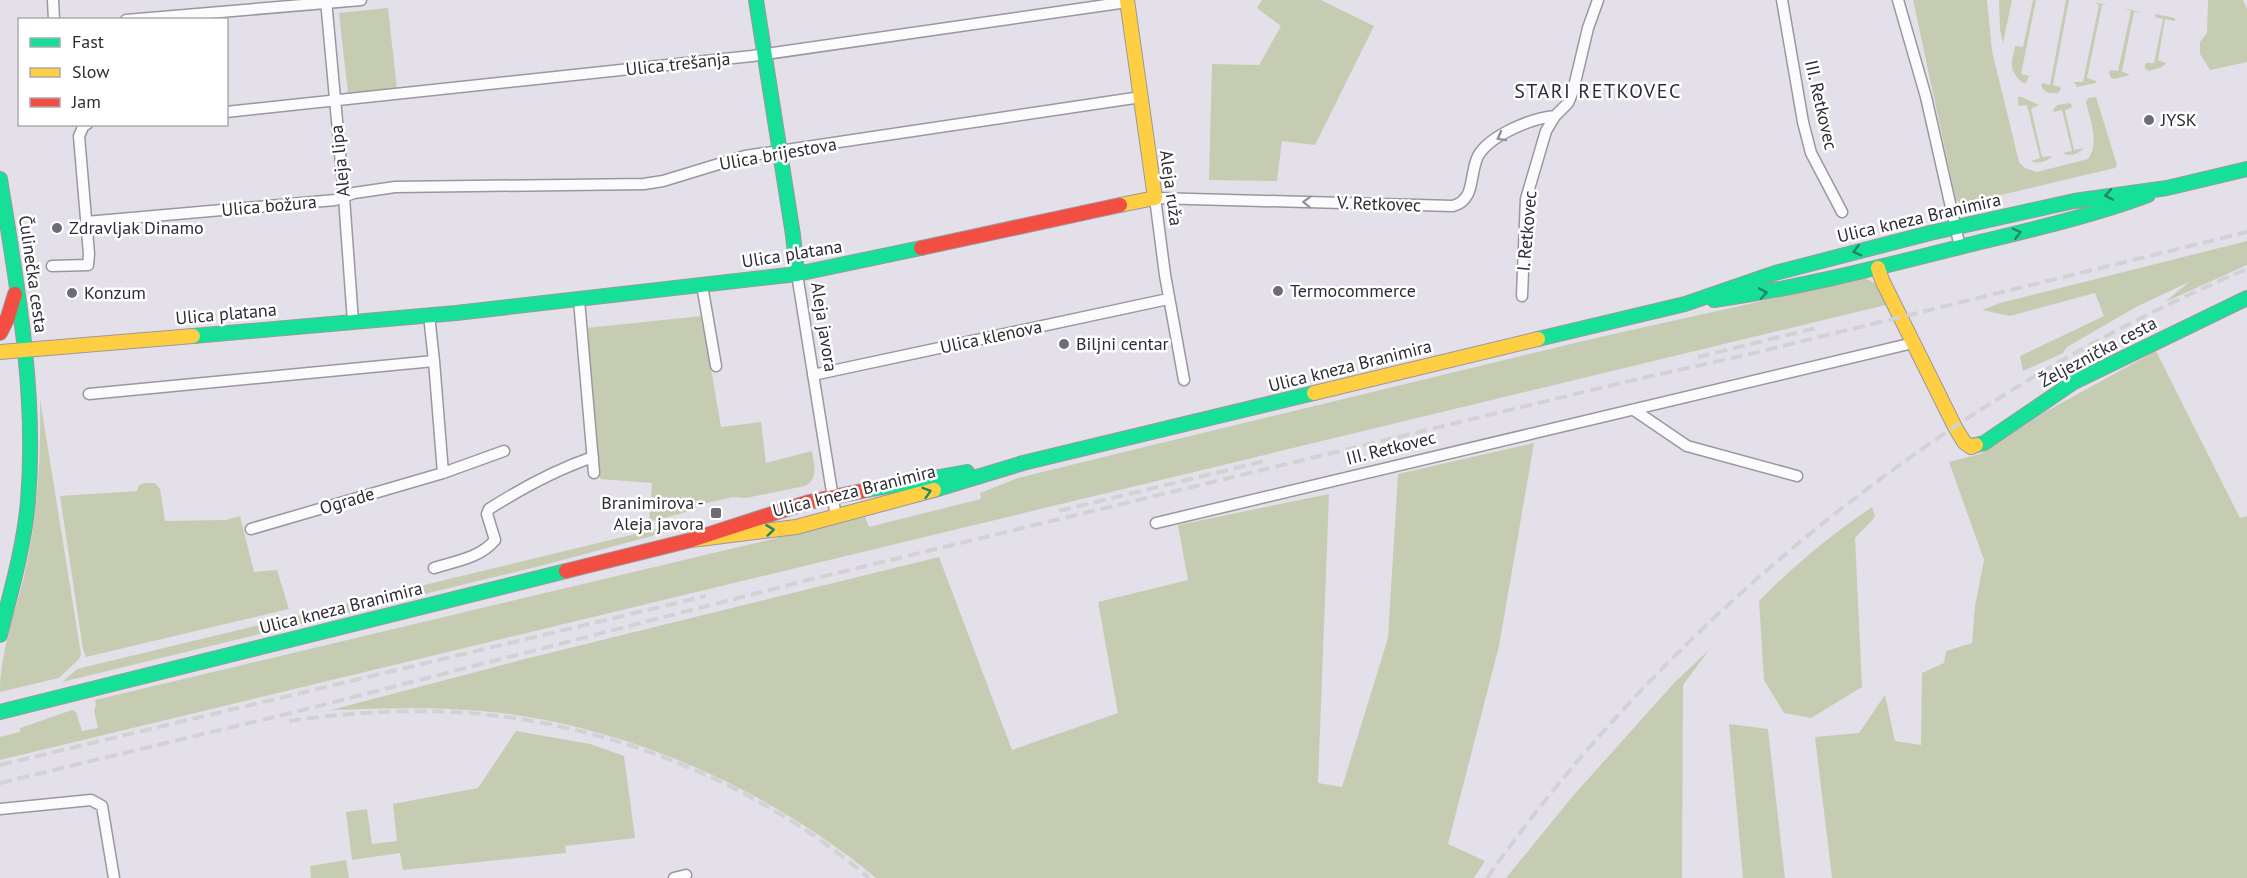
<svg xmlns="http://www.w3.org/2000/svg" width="2247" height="878" viewBox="0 0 2247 878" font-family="'PT Sans',sans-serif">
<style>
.green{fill:#c6ccb2}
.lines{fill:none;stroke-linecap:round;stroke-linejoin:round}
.street-casing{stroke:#9a979f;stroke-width:13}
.fast-casing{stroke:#9a979f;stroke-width:16}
.slow-casing{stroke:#9a979f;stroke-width:16}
.jam-casing{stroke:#9a979f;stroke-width:16}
.street{stroke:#fbfafc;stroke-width:10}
.fast{stroke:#16e098;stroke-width:14}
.slow{stroke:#ffcf43;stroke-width:14}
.jam{stroke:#f24e42;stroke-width:14}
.rail{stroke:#d2d1d4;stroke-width:4;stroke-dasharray:12 6;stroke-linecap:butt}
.oneway{stroke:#959398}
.oneway2{stroke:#228666}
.poi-dot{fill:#6e6b74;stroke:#fff;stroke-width:2}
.labels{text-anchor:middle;stroke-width:5;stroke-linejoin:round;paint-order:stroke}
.street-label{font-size:18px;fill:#2f2c34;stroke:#fff}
.poi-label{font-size:18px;fill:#2f2c34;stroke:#fff;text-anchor:start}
.neighbourhood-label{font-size:20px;letter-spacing:1.5px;fill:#2f2c34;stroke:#fff}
</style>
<rect width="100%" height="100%" fill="#e4e0ea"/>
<path class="green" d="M 1262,0 L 1321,0 L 1374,26 L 1315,145 L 1282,141 L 1277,181 L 1209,180 L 1212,64 L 1259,65 L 1281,26 L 1257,8 Z
M 1913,0 L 1987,0 L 1992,51 L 2019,162 L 2025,168 L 2037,172 L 2088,159 C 2100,142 2090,120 2086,102 L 2088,98 L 2096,97 L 2117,165 L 2115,168 L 1971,202 L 1962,204 L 1956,200 Z
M 1999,0 L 2012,0 L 2003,43 L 2000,30 Z
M 2033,0 L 2036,0 L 2021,74 L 2029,76 L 2026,83 L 2023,83 C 2008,69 2011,65 2015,46 L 2023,47 Z
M 2066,0 L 2069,0 L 2053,85 L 2060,87 L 2061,89 L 2058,93 C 2050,94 2044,93 2041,85 L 2043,83 L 2050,85 Z
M 2208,0 L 2243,0 L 2247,9 L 2247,62 L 2210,70 L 2200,54 L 2200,42 L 2207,33 Z
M 2094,2 L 2107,5 L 2102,5 L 2087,78 L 2096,81 L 2096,83 L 2077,87 L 2074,82 L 2083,82 L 2099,5 Z
M 388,8 L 397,89 L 348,94 L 339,13 Z
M 2123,8 L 2143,13 L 2134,12 L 2122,71 L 2130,75 L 2114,79 L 2111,78 L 2109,72 L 2111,70 L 2118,71 L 2131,11 Z
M 2155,14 L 2175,18 L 2175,21 L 2165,19 L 2158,60 L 2166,63 L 2162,67 L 2149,71 L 2145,69 L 2145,65 L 2146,63 L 2154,63 L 2163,19 L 2155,17 Z
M 2018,97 L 2022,97 L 2039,105 L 2031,109 L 2042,157 L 2052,156 C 2047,162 2038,164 2031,161 L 2040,158 L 2027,105 L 2018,106 Z
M 2070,103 L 2073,107 L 2065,110 L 2074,150 L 2084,148 C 2079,154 2069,157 2063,153 L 2072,151 L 2062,110 L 2054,112 L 2053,110 L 2057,105 Z
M 2247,241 L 2247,265 L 2165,302 L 2189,282 L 2136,307 L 2067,347 L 2063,353 L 2023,371 L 2020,356 L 2104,316 L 2095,293 L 2010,316 L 1982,310 L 2000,303 Z
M 1865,278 L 1876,284 L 1886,305 L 0,760 L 0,737 L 20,732 L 20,728 L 72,710 L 76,712 L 82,731 L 98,728 L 94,711 L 96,705 L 95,700 L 865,517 L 869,527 L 981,499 L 980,493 L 1018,478 L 1128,451 L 1600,337 Z
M 702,316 L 721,427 L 761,422 L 766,463 L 812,451 C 814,464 819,479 805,486 L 746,498 L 733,497 L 698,505 L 686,512 L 649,522 L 652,483 L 600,479 L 586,328 Z
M 2156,351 L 2240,518 L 2247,516 L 2247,878 L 1832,878 L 1815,737 L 1859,733 L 1885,695 L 1895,741 L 1921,745 L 1922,673 L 1944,663 L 1946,651 L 1972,643 L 1975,606 L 1984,560 L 1949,462 L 1980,454 L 2045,412 Z
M 40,399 L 81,654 L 79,659 L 59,678 L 0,692 C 0,652 16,611 25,572 C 38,514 41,458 40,399 Z
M 1534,443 L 1499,646 L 1448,844 L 1485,861 L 1474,878 L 876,878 C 774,793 640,732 509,714 C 450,706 391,708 331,710 L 525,659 L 939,557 L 1012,750 L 1118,713 L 1098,602 L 1188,580 L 1178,525 L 1329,494 L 1318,783 L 1342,787 L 1388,638 L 1398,474 Z
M 145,483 L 155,483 L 160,489 L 165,521 L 226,520 L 240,516 L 254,572 L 277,570 L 289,609 L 86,657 L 83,649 L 60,496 L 137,491 L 139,485 Z
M 1872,507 L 1875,517 L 1855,538 L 1862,687 L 1811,718 L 1784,713 L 1764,680 L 1759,601 C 1793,566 1831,535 1872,507 Z
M 685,522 L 687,524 L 671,531 L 540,566 L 62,682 L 77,669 Z
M 1709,650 L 1683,685 L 1682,878 L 1506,878 L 1572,797 L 1674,683 Z
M 1729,724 L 1768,729 L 1785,878 L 1743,878 Z
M 516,731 L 590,744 L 624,756 L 635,838 L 565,846 L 566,853 L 403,870 L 400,853 L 352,860 L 346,812 L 367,809 L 372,844 L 397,841 L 393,804 L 478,788 Z
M 346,860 L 349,878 L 311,878 L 310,866 Z"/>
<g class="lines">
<defs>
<path id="street" d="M 53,0 L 54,20
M 326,0 L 344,197 L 353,322
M 1782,0 L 1803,122 L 1811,153 L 1842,212
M 1898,0 L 1926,97 L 1960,247
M 126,20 L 361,0
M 226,112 L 752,56 L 1127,2
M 86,222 L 335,200 L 354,193 L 395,187 L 644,184 L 663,181 L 745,156 L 1141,97
M 52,266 L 88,265 L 89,254 L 79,136 L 84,125 L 87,124
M 797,274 L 836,517
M 702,285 L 716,366
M 1522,296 L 1526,199 L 1546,131 L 1555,116 L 1568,103 L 1573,91 L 1588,28 L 1598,0
M 579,300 L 594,473
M 813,375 L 1168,299
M 1184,380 L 1165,275 L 1155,198 L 1453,206 C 1476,200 1469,174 1478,156 C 1490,135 1532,118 1555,116
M 89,394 L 434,361 L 429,315
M 1634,410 L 1687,446 L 1797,476
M 443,473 L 504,451
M 1156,523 C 1408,462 1661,404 1913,343
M 251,529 L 443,473 L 434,361
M 434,568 C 456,561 480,558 495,540 L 487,514 L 489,509 C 522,488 555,470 593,457
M 0,809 L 91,800 L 102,806 L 114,878
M 674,878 L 686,875"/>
<path id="fast" d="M 756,0 L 793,235 L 797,274
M 0,179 C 17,285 37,393 28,501 C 24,547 11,591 0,635
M 1714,300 C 1800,288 1884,266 1968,245 C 2029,230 2089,217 2148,195
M 193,336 L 456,313 L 797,274 L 921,248
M 1538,339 L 1685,304 L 1775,273 L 1930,233 L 2074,201 L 2167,188 L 2247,169
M 1976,445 L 1984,443 L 2074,382 L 2247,298
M 867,490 L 967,472
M 934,490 L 1023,463 L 1314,393
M 0,712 L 566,571"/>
<path id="slow" d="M 1120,205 L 1155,198 L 1127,0
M 1878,268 L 1882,280 L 1955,427 L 1964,442 L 1971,447 L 1976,445
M 0,352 L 193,336
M 1314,393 L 1538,339
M 691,540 L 796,527 L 934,490"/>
<path id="jam" d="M 921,248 L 1120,205
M 0,333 L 8,317 L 15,294
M 566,571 L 691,540 L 809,502 L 867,490"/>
</defs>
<use href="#street" class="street-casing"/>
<use href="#fast" class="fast-casing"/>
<use href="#slow" class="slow-casing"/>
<use href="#jam" class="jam-casing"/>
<use href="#street" class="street"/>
<use href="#fast" class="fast"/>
<use href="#slow" class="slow"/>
<use href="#jam" class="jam"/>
<path class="rail" d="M 1698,357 L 1820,327
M 1059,511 L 1269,460
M 289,721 C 352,712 416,708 480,714 C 620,727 763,787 869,878
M 0,765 L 706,596
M 0,783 L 303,710 L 804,581 L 1625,382 L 1750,354 L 2247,232
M 1487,878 C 1672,615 1951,393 2247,269"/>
</g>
<defs><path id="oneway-chevron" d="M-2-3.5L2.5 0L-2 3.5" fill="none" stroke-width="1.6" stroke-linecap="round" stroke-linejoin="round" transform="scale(1.5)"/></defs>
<g class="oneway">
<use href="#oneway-chevron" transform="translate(1501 137) rotate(151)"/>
<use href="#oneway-chevron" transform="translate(1307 202) rotate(-178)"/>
</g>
<g class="oneway2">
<use href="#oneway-chevron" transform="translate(2109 195) rotate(170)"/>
<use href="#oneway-chevron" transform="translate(2017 233) rotate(-14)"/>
<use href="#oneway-chevron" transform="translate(1857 251) rotate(166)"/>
<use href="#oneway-chevron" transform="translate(1763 293) rotate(-10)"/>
<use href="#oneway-chevron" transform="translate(927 492) rotate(-17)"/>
<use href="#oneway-chevron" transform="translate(770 530) rotate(-7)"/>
</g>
<g class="poi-dot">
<circle cx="2149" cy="120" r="6"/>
<circle cx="57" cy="228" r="6"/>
<circle cx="1278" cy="291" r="6"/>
<circle cx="72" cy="293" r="6"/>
<circle cx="1064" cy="344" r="6"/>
<rect x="710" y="507" width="12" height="12" rx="3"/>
</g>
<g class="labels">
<g class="street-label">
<text transform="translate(678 64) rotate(-6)" y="6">Ulica trešanja</text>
<text transform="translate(1821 105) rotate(77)" y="6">III. Retkovec</text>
<text transform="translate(778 154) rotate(-10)" y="6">Ulica brijestova</text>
<text transform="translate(340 161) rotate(-96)" y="6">Aleja lipa</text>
<text transform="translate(1171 188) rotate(82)" y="6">Aleja ruža</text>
<text transform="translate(1379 204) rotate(2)" y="6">V. Retkovec</text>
<text transform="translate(269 206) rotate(-5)" y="6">Ulica božura</text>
<text transform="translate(1919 218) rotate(-13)" y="6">Ulica kneza Branimira</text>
<text transform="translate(1527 231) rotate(-85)" y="6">I. Retkovec</text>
<text transform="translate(792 254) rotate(-9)" y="6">Ulica platana</text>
<text transform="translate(33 274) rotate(82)" y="6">Čulinečka cesta</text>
<text transform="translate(226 314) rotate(-5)" y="6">Ulica platana</text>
<text transform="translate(824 327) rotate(81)" y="6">Aleja javora</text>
<text transform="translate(991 337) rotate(-12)" y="6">Ulica klenova</text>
<text transform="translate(2098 352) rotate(-28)" y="6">Željeznička cesta</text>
<text transform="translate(1350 366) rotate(-14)" y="6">Ulica kneza Branimira</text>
<text transform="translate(1391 448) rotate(-14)" y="6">III. Retkovec</text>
<text transform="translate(854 491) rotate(-14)" y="6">Ulica kneza Branimira</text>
<text transform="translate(347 501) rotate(-16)" y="6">Ograde</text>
<text transform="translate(341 608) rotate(-14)" y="6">Ulica kneza Branimira</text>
</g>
<g class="poi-label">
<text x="2161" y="126">JYSK</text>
<text x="69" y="234">Zdravljak Dinamo</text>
<text x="1290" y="297">Termocommerce</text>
<text x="84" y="299">Konzum</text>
<text x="1076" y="350">Biljni centar</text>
<text x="704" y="509" text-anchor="end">Branimirova -<tspan x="704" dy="21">Aleja javora</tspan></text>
</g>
<g class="neighbourhood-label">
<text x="1598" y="98">STARI RETKOVEC</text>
</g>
</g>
<rect x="18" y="18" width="210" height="108" fill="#ffffff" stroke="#acabae" stroke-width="1.5"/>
<rect x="30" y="38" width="30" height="9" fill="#16e098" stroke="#acabae" stroke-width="1.5"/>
<text x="72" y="48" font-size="18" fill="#2f2c34">Fast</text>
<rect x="30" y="68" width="30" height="9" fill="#ffcf43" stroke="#acabae" stroke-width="1.5"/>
<text x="72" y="78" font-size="18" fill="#2f2c34">Slow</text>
<rect x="30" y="98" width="30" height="9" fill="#f24e42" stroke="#acabae" stroke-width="1.5"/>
<text x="72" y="108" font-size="18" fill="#2f2c34">Jam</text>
</svg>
